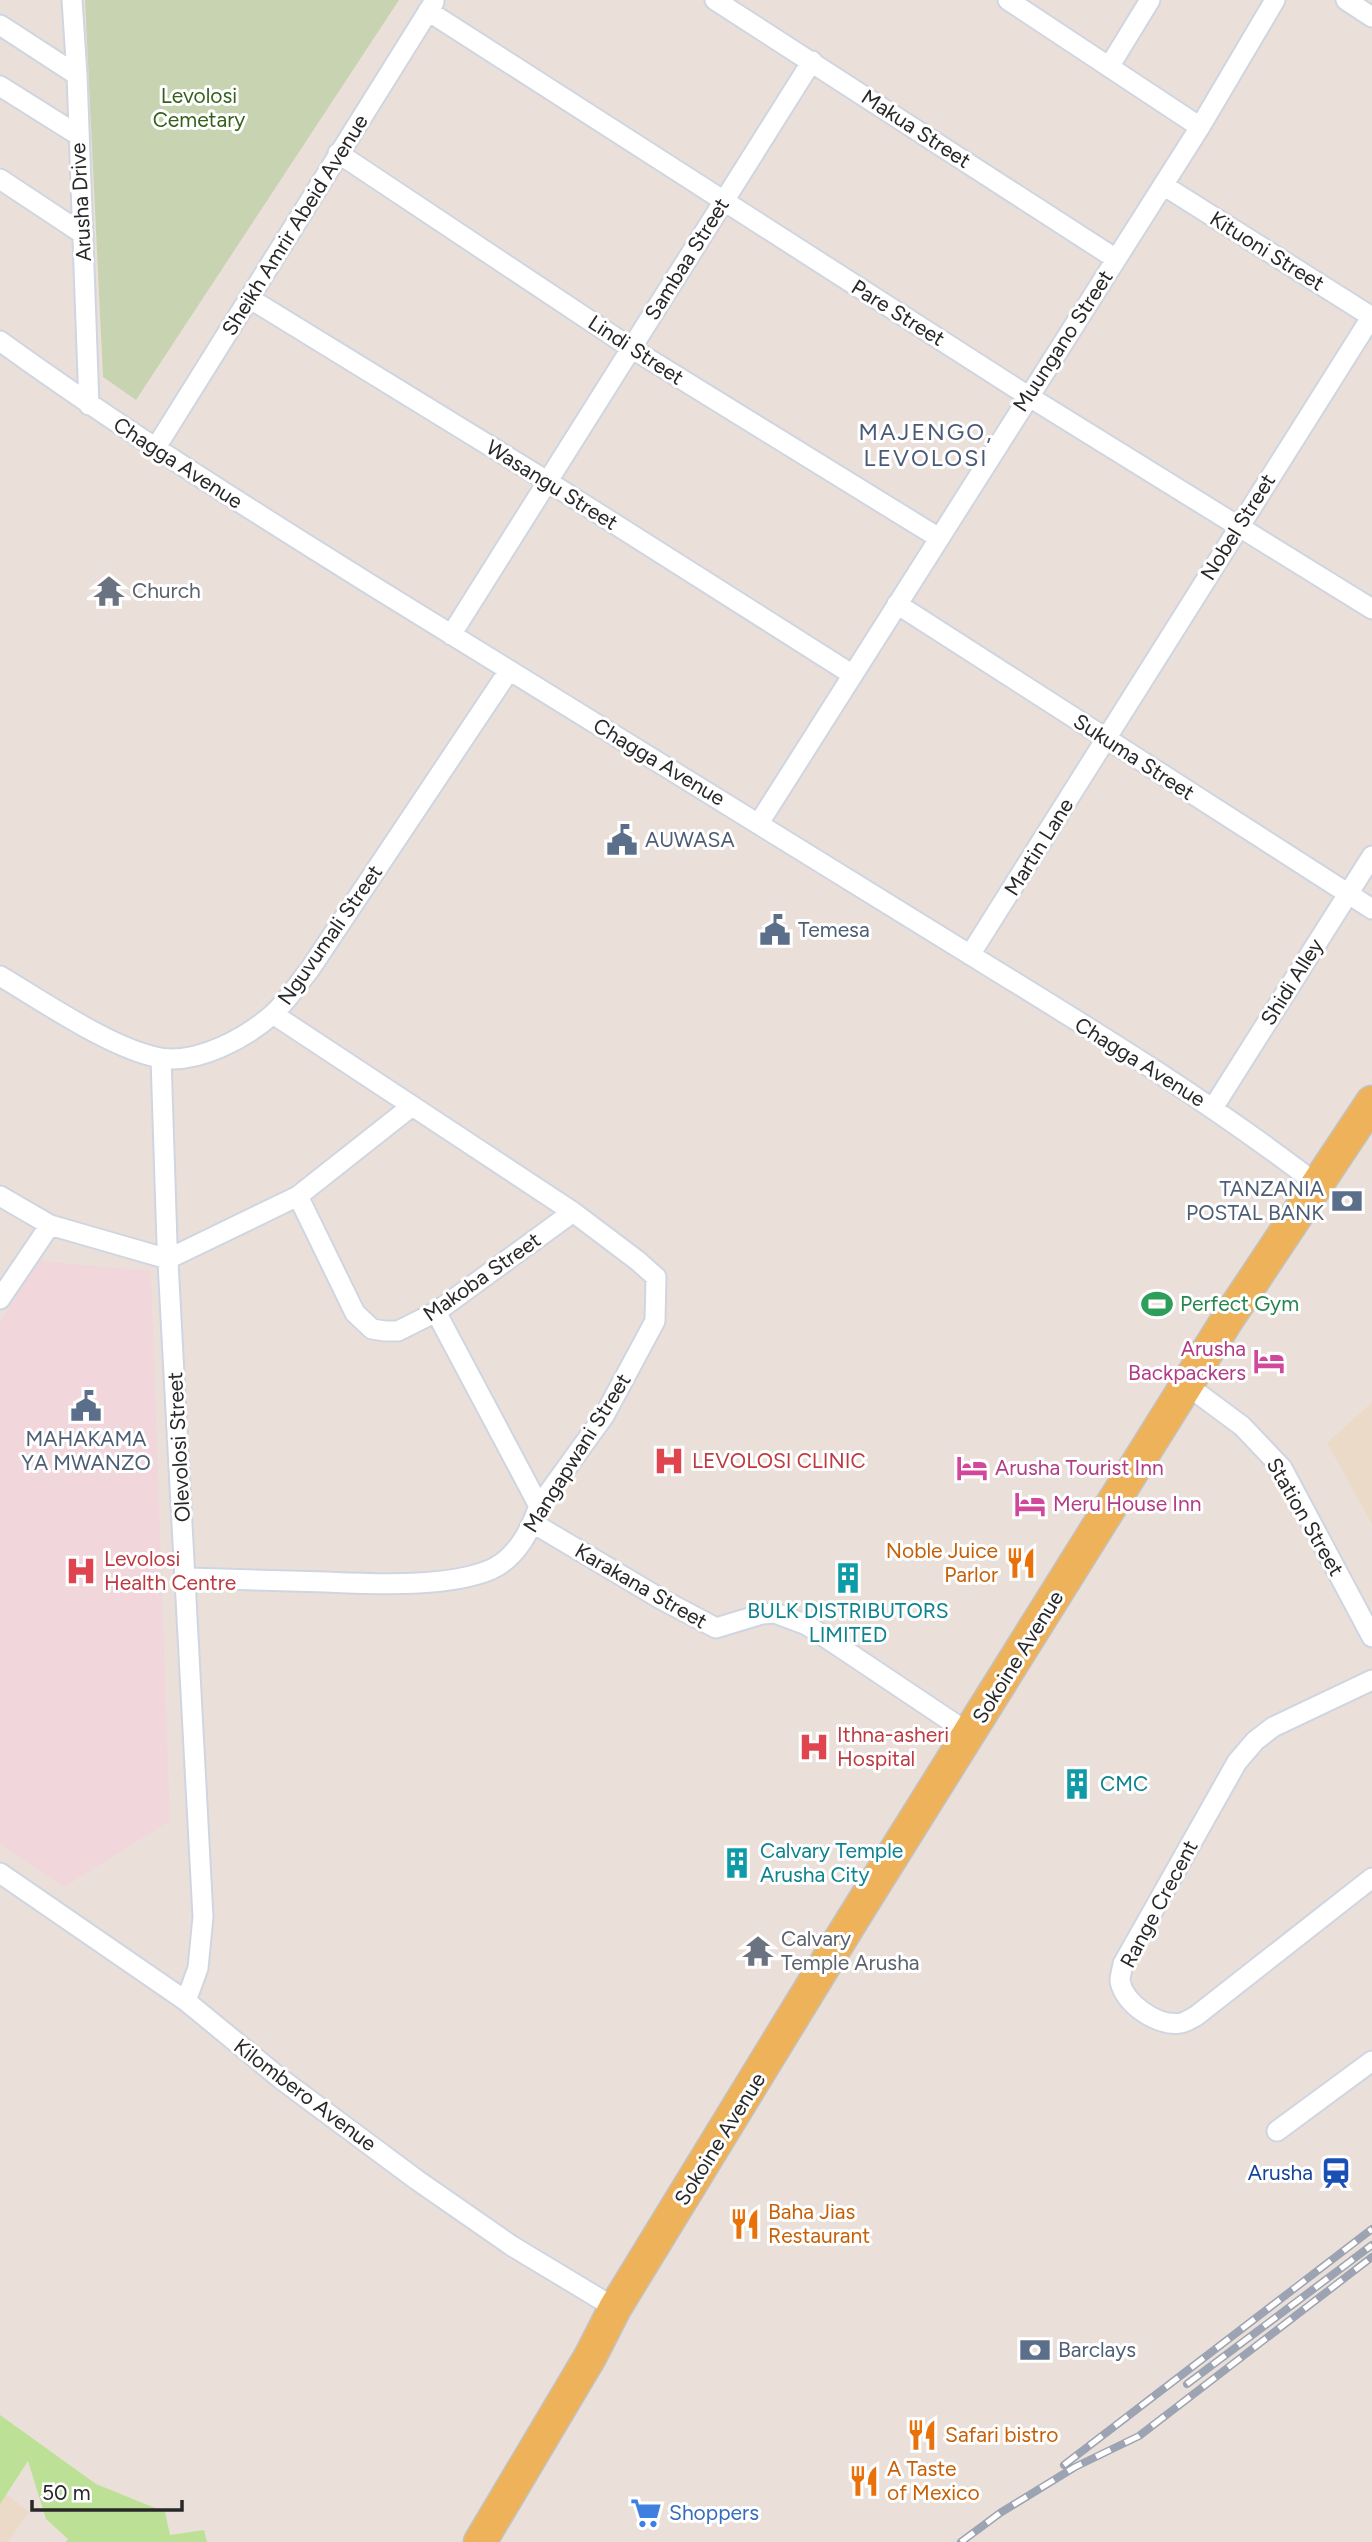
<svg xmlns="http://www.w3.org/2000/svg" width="1372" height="2542" viewBox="0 0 1372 2542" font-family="Figtree,sans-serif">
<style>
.education{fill:#ecdac8}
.medical{fill:#f1d6dc}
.green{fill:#bce196}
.cemetery{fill:#c8d4b1}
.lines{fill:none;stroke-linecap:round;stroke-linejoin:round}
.minor-casing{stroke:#cfd5e1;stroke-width:23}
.primary-casing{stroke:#c3c3c3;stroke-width:35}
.minor{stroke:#fff;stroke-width:19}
.primary{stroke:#eeb25a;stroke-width:32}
.rail-casing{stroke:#9ca3b2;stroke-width:8}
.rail{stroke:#fff;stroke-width:5;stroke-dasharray:16;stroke-linecap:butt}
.labels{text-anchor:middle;stroke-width:6;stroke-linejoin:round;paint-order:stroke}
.park-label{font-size:21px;fill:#35621a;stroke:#fff}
.street-label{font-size:21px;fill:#282828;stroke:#fff}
.worship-label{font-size:21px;fill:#5b616d;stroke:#fff;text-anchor:start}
.service-label{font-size:21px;fill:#4e5e75;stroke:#fff;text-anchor:start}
.leisure-label{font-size:21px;fill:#27864d;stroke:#fff;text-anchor:start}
.hotel-label{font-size:21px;fill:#b23c85;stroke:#fff;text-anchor:start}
.health-label{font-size:21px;fill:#be3a42;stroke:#fff;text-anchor:start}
.food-label{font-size:21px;fill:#c56008;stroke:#fff;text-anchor:start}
.culture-label{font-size:21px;fill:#0d838f;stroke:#fff;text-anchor:start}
.transit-label{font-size:21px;fill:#164399;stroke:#fff;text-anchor:end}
.shop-label{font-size:21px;fill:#366cbe;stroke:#fff;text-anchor:start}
.neighbourhood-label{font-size:23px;letter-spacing:2px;fill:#495977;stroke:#fff}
</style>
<rect width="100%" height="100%" fill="#eae0d9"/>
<path class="education" d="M 1372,1402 L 1372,1524 L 1327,1443 Z
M 0,2489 L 29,2512 L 8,2542 L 0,2542 Z"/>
<path class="medical" d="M 39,1261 L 151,1271 L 170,1821 L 64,1887 L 0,1844 L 0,1322 Z"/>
<path class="green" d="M 0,2415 L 96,2484 L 165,2512 L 170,2535 L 204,2530 L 207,2542 L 66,2542 L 68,2539 L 46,2519 L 28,2461 L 0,2504 Z"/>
<path class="cemetery" d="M 85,0 L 399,0 L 136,400 L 103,377 Z"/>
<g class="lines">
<defs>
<path id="minor" d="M 72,0 L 77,75 L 89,405
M 715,0 L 1116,259
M 1008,0 L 1200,127
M 1346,0 L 1372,17
M 428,11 L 1028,396 L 1372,609
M 0,25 L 77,75
M 1109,67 L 1150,0
M 0,86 L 78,135
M 338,153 L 631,348 L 939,538
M 0,179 L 83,234
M 1163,185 L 1372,317
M 249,298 L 547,481 L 853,675
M 0,341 C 119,427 243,505 368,583 C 555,700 743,813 930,930 C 1061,1011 1195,1090 1318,1185
M 155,449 L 434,2
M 897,604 L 1372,909
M 451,635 L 812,61
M 759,823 L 1200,127 L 1275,0
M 970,955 L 1372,316
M 0,976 C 44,1002 113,1050 161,1058 C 198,1064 246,1038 273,1014 C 287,1001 298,984 310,969 L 508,672
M 161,1058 L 167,1243 L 203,1917 L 198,1968 L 186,2001
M 1213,1108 L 1372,856
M 0,1196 L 50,1225 L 168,1259 L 298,1196 L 412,1106
M 298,1196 L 355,1313 L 372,1329 L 385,1331 L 398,1331 L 436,1312 L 573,1212
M 0,1299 L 50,1225
M 436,1312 L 539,1506
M 1188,1386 L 1242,1426 L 1282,1468 L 1372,1637
M 533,1523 L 661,1599 L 716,1628 L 762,1614 L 775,1613 L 807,1625 L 970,1734
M 186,1578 C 233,1579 280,1581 326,1582 C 373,1584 449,1588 492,1569 C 517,1557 530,1531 539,1506 L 604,1416 L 655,1321 L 656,1277 L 638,1261 L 573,1212 L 273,1014
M 1372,1680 L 1273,1727 L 1255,1741 L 1237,1762 L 1123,1964 C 1122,1970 1120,1976 1120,1981 C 1124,2004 1158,2027 1181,2023 C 1186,2022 1192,2018 1196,2016 L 1372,1878
M 0,1873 L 186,2001 L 281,2079 L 417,2180 L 512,2246 L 615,2308
M 1277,2131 L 1372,2061"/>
<path id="primary" d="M 480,2542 L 590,2357 L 615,2308 L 851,1922 L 1227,1320 L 1372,1102"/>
</defs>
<use href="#minor" class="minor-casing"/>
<use href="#primary" class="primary-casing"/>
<use href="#minor" class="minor"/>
<use href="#primary" class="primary"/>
<defs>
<path id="rail" d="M 1187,2384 L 1372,2245
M 1064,2465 L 1372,2229
M 961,2542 L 1000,2513 L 1075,2467 L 1139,2436 L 1372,2257"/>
</defs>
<use href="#rail" class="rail-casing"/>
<use href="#rail" class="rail"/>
</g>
<defs>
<symbol id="temple-bare" viewBox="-9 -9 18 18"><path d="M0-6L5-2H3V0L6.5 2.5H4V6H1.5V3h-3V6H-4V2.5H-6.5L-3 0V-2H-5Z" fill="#6b7280" stroke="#fff" stroke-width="2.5" paint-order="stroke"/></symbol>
<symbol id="civic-bare" viewBox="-9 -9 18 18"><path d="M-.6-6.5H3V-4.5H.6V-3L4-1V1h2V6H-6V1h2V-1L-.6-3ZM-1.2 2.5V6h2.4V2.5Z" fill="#5c6f8a" stroke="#fff" stroke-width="2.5" paint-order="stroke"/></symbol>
<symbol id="bank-bare" viewBox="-9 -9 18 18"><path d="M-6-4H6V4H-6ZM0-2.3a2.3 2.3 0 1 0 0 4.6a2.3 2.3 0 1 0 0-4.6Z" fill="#5c6f8a" stroke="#fff" stroke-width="2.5" paint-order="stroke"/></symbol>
<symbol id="stadium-bare" viewBox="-9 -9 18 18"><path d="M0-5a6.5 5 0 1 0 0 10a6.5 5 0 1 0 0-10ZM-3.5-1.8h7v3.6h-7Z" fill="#2e9e5b" stroke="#fff" stroke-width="2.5" paint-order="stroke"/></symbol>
<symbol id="hotel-bare" viewBox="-9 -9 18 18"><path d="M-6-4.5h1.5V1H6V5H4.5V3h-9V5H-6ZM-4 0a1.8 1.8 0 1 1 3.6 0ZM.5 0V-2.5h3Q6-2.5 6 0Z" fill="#d1479c" stroke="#fff" stroke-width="2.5" paint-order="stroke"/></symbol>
<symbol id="hospital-bare" viewBox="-9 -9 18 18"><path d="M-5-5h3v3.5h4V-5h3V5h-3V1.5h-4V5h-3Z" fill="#e0444e" stroke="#fff" stroke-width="2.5" paint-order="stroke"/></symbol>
<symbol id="restaurant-bare" viewBox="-9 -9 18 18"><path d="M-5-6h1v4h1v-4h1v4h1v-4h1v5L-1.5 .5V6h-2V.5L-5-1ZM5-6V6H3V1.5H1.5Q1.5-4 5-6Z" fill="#e8710a" stroke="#fff" stroke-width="2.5" paint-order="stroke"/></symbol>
<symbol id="building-bare" viewBox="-9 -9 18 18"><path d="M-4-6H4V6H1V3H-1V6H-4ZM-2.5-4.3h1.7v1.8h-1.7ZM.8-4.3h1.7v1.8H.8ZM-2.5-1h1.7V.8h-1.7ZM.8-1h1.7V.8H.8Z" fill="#0f9aa8" stroke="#fff" stroke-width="2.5" paint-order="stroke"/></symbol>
<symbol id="station-bare" viewBox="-9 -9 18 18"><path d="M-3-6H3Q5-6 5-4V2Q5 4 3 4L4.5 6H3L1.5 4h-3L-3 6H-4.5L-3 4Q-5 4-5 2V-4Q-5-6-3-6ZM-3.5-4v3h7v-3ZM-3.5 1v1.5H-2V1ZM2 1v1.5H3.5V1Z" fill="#1a4fb4" stroke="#fff" stroke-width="2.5" paint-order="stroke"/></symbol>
<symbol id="supermarket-bare" viewBox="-9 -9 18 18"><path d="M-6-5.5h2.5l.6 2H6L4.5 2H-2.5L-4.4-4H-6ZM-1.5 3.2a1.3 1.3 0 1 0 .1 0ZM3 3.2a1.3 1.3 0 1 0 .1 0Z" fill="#3f7fe0" stroke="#fff" stroke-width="2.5" paint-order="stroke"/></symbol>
</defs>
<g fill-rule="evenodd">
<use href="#temple-bare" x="87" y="569" width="44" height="44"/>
<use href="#civic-bare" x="600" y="818" width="44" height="44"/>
<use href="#civic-bare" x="753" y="908" width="44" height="44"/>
<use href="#bank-bare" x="1325" y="1179" width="44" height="44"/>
<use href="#stadium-bare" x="1135" y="1282" width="44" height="44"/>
<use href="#hotel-bare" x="1247" y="1339" width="44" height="44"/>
<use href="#civic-bare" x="64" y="1384" width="44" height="44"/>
<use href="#hospital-bare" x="647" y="1439" width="44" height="44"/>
<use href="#hotel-bare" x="950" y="1446" width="44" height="44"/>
<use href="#hotel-bare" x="1008" y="1482" width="44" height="44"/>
<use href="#restaurant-bare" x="999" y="1541" width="44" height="44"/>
<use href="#hospital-bare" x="59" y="1549" width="44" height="44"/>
<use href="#building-bare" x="826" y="1556" width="44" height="44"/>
<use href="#hospital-bare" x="792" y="1725" width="44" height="44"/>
<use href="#building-bare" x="1055" y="1762" width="44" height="44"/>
<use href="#building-bare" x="715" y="1841" width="44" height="44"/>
<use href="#temple-bare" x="736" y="1929" width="44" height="44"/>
<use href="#station-bare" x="1314" y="2151" width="44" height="44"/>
<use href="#restaurant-bare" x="723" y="2202" width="44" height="44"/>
<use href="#bank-bare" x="1013" y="2328" width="44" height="44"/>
<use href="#restaurant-bare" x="900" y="2413" width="44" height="44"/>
<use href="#restaurant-bare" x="842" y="2459" width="44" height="44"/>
<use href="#supermarket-bare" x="624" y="2491" width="44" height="44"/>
</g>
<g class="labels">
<g class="park-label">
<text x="199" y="103">Levolosi<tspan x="199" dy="24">Cemetary</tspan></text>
</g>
<g class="street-label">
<text transform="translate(916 129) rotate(33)" y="7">Makua Street</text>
<text transform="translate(81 202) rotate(-93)" y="7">Arusha Drive</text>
<text transform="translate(295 225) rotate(-58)" y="7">Sheikh Amrir Abeid Avenue</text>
<text transform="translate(1267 251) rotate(32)" y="7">Kituoni Street</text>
<text transform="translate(687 259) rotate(-58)" y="7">Sambaa Street</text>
<text transform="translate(898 313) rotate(32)" y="7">Pare Street</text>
<text transform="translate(1063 341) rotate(-57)" y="7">Muungano Street</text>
<text transform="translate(636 350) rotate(33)" y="7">Lindi Street</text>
<text transform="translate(178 463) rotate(33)" y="7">Chagga Avenue</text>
<text transform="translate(552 485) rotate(32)" y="7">Wasangu Street</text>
<text transform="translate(1238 527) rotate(-58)" y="7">Nobel Street</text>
<text transform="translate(1134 757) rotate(33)" y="7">Sukuma Street</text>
<text transform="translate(659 762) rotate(31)" y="7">Chagga Avenue</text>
<text transform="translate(1039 847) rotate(-58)" y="7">Martin Lane</text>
<text transform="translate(330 935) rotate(-55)" y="7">Nguvumali Street</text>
<text transform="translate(1292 982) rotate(-58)" y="7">Shidi Alley</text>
<text transform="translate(1140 1062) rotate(32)" y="7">Chagga Avenue</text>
<text transform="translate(482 1277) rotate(-35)" y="7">Makoba Street</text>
<text transform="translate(179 1447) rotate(-93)" y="7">Olevolosi Street</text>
<text transform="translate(577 1453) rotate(-58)" y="7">Mangapwani Street</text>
<text transform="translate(1305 1517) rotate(60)" y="7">Station Street</text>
<text transform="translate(641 1586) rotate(30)" y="7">Karakana Street</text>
<text transform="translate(1018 1657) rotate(-58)" y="7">Sokoine Avenue</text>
<text transform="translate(1159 1904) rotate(-62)" y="7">Range Crecent</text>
<text transform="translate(305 2095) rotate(37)" y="7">Kilombero Avenue</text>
<text transform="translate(720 2139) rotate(-58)" y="7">Sokoine Avenue</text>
</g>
<g class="worship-label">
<text x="132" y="598">Church</text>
<text x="781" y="1946">Calvary<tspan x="781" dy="24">Temple Arusha</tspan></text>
</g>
<g class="service-label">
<text x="645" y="847">AUWASA</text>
<text x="798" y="937">Temesa</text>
<text x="1324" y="1196" text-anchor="end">TANZANIA<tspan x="1324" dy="24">POSTAL BANK</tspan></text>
<text x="86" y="1446" text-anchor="middle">MAHAKAMA<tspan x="86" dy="24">YA MWANZO</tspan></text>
<text x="1058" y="2357">Barclays</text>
</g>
<g class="leisure-label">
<text x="1180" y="1311">Perfect Gym</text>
</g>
<g class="hotel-label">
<text x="1246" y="1356" text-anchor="end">Arusha<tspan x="1246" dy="24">Backpackers</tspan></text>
<text x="995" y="1475">Arusha Tourist Inn</text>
<text x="1053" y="1511">Meru House Inn</text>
</g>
<g class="health-label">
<text x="692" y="1468">LEVOLOSI CLINIC</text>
<text x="104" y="1566">Levolosi<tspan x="104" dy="24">Health Centre</tspan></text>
<text x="837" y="1742">Ithna-asheri<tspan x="837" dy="24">Hospital</tspan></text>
</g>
<g class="food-label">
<text x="998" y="1558" text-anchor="end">Noble Juice<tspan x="998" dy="24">Parlor</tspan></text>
<text x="768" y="2219">Baha Jias<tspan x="768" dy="24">Restaurant</tspan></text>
<text x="945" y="2442">Safari bistro</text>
<text x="887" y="2476">A Taste<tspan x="887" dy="24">of Mexico</tspan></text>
</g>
<g class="culture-label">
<text x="848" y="1618" text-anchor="middle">BULK DISTRIBUTORS<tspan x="848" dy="24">LIMITED</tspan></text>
<text x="1100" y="1791">CMC</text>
<text x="760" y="1858">Calvary Temple<tspan x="760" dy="24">Arusha City</tspan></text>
</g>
<g class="transit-label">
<text x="1313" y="2180">Arusha</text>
</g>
<g class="shop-label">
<text x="669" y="2520">Shoppers</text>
</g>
<g class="neighbourhood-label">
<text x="926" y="440">MAJENGO,<tspan x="926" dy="26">LEVOLOSI</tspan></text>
</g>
</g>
<path d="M32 2500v10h150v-10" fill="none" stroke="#282828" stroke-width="3.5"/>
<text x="42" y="2500" font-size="21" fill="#282828" stroke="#ffffff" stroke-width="5" paint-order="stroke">50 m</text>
</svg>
